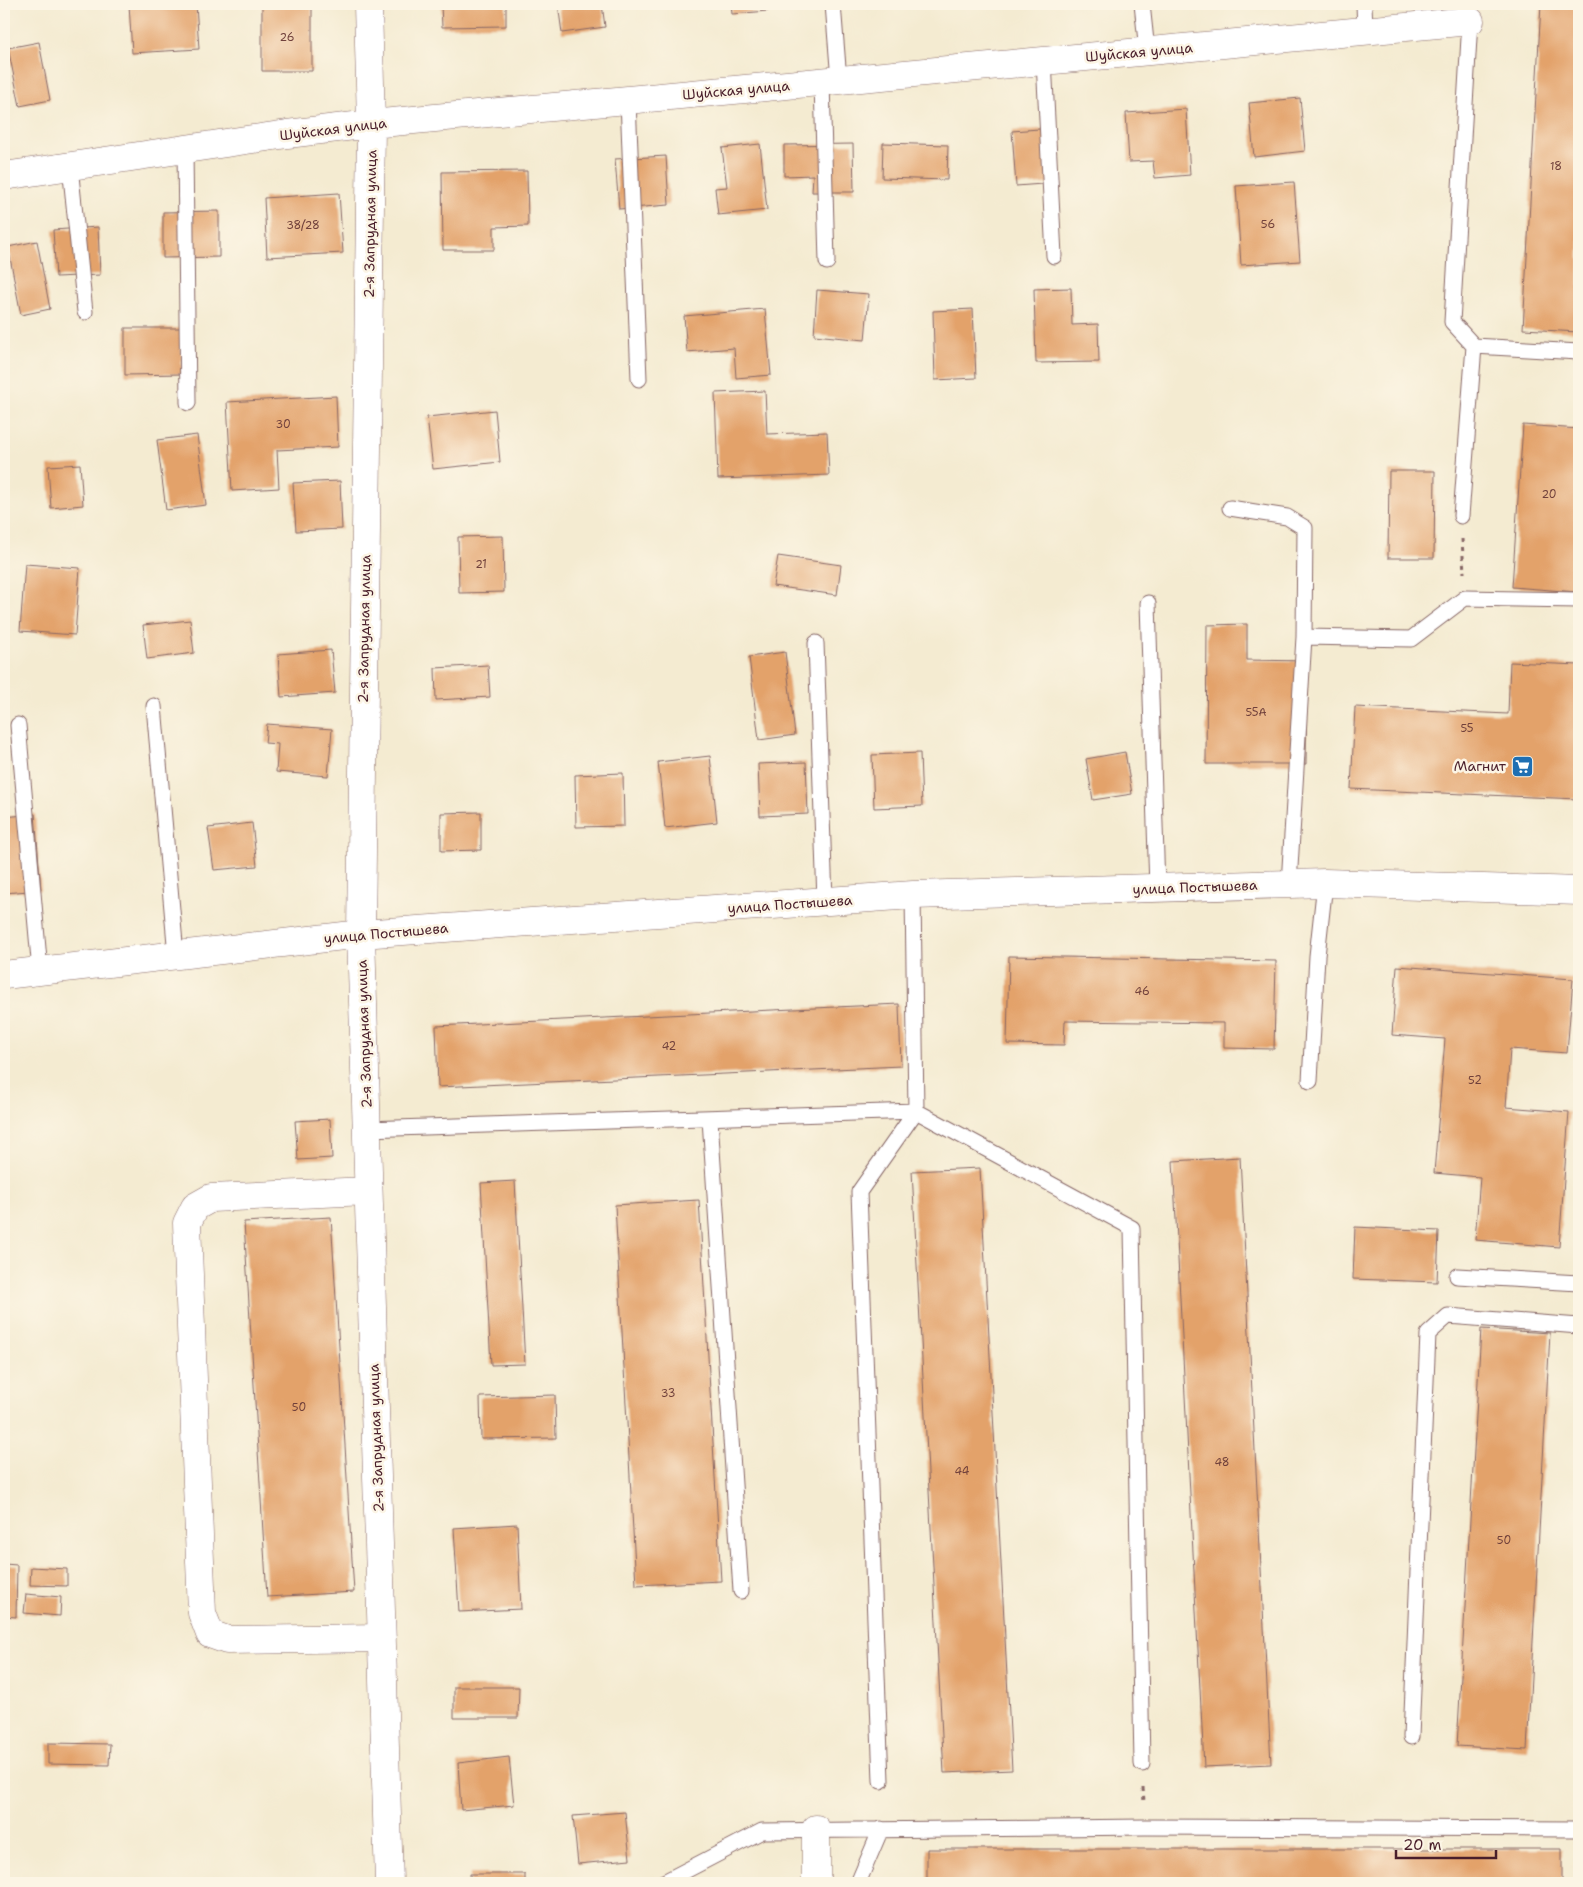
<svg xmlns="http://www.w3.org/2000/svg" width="1583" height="1887" viewBox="0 0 1583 1887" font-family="'Shantell Sans',sans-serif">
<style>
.building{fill:#e3a26a}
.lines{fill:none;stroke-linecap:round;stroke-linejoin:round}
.lane-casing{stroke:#866665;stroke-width:17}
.street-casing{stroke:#866665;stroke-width:29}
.primary-casing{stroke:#866665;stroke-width:29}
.path{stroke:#866665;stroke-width:3;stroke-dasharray:4 4;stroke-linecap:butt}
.lane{stroke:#fff;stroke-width:15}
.street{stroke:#fff;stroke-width:28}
.primary{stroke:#fff;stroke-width:28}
.labels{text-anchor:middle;stroke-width:5;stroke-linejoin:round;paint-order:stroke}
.number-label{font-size:11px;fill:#70403b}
.street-label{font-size:14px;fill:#4a1f2b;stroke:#fcf5e5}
.poi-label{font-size:14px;fill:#4a1f2b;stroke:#fcf5e5;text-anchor:end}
</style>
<rect width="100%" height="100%" fill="#fcf5e5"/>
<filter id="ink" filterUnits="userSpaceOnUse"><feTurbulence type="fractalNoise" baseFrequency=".02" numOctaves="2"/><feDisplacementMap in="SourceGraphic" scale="10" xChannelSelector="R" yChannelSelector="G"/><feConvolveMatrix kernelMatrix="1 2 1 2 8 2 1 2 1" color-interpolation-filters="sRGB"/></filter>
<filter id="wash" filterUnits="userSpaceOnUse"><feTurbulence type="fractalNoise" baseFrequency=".0096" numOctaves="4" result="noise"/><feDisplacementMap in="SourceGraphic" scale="20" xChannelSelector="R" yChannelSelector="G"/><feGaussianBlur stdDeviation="1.12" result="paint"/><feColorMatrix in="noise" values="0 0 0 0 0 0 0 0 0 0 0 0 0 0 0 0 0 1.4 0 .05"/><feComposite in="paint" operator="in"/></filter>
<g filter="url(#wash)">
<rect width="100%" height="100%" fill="#f4ebd1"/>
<g id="blocks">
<path class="building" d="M 129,4 L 196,4 L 199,49 L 132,53 Z
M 262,4 L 312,4 L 312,71 L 262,71 Z
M 441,4 L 506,4 L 506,26 L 442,27 Z
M 558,4 L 602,4 L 605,27 L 562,33 Z
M 731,4 L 767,4 L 768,11 L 732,14 Z
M 783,4 L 849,4 L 849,7 L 783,9 Z
M 873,4 L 898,4 L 898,5 L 874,7 Z
M 1541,4 L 1579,4 L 1579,332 L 1523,329 Z
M 39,42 L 50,100 L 20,106 L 8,48 Z
M 1300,98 L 1305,151 L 1254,157 L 1249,103 Z
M 1186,109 L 1190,175 L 1155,178 L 1153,161 L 1129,162 L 1126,113 Z
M 1053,128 L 1056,183 L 1016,186 L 1012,131 Z
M 883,143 L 948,145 L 947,180 L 882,178 Z
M 760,144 L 767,210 L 718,215 L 715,188 L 727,187 L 722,148 Z
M 853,144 L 854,192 L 812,192 L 813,175 L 784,176 L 784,145 Z
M 666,156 L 669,205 L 619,209 L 615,159 Z
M 527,171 L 528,226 L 494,227 L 494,250 L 443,250 L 442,172 Z
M 1294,182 L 1300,261 L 1241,265 L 1236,186 Z
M 339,193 L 343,253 L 267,257 L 264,198 Z
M 219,211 L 219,257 L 163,258 L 163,212 Z
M 98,227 L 100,275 L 56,277 L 53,230 Z
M 37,241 L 50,309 L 21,315 L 8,247 Z
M 1071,288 L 1072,325 L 1098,324 L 1099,362 L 1036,363 L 1034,289 Z
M 817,290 L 869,294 L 865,340 L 814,335 Z
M 765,309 L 771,375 L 736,378 L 734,348 L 687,352 L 684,316 Z
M 973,309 L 976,378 L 935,380 L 933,311 Z
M 125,328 L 181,328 L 182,374 L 125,375 Z
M 765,391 L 767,434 L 827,432 L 829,475 L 718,479 L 715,393 Z
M 336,396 L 338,447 L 277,450 L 279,488 L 232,491 L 227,402 Z
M 495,410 L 500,462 L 433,469 L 427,417 Z
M 1523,425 L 1579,429 L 1579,559 L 1577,592 L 1512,587 Z
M 197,435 L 206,505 L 166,510 L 157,440 Z
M 80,464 L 83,505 L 51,508 L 48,466 Z
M 1389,471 L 1435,471 L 1434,558 L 1388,558 Z
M 340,481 L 342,529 L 296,531 L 293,483 Z
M 503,536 L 504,592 L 459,593 L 458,537 Z
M 778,556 L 841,565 L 837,595 L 773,586 Z
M 25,564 L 80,568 L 75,635 L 20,631 Z
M 190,620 L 194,653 L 147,659 L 143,625 Z
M 1247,624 L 1247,660 L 1307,661 L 1306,764 L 1206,764 L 1207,625 Z
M 331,650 L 335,693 L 281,697 L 278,654 Z
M 785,652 L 795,735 L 759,740 L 749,657 Z
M 1510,662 L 1579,665 L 1579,742 L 1577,799 L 1351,789 L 1355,707 L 1508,714 Z
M 488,665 L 490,697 L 436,700 L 435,668 Z
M 267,724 L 332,729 L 328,776 L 276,772 L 278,744 L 265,743 Z
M 1125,752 L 1132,794 L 1093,800 L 1086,759 Z
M 920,753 L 922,806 L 874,808 L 872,755 Z
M 710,756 L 717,822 L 665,828 L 658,762 Z
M 806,762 L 808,814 L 760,816 L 758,764 Z
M 623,773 L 624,826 L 576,827 L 575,775 Z
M 481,812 L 481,850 L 441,851 L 441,813 Z
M 35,814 L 41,890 L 4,893 L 4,817 Z
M 252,823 L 257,866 L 214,870 L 208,828 Z
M 1009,956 L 1276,961 L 1274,1049 L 1224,1048 L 1224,1023 L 1065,1021 L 1064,1045 L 1007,1044 Z
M 1397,966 L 1573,979 L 1567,1053 L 1510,1049 L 1506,1107 L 1569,1112 L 1559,1247 L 1475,1240 L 1480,1177 L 1434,1173 L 1445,1039 L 1392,1035 Z
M 899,1004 L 901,1066 L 438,1087 L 436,1026 Z
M 330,1119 L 332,1158 L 298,1160 L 295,1121 Z
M 1240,1157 L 1271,1764 L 1204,1767 L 1173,1161 Z
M 980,1168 L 1012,1770 L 944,1773 L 912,1171 Z
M 515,1181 L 525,1364 L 491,1365 L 481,1183 Z
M 699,1200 L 721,1581 L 636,1585 L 615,1205 Z
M 331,1217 L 354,1592 L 267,1597 L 244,1222 Z
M 1355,1227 L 1439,1231 L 1437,1282 L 1353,1279 Z
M 1481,1329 L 1550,1333 L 1527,1750 L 1457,1746 Z
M 555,1395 L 556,1438 L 481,1439 L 480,1397 Z
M 517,1524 L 521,1609 L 459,1612 L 454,1528 Z
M 4,1564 L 17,1565 L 16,1617 L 4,1616 Z
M 31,1567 L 67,1569 L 67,1586 L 30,1585 Z
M 26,1594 L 61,1597 L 60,1616 L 24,1613 Z
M 454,1687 L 519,1687 L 518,1718 L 454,1718 Z
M 48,1743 L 110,1744 L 109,1765 L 48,1764 Z
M 509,1757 L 514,1805 L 461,1810 L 458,1763 Z
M 625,1812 L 630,1859 L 578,1864 L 573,1816 Z
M 927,1849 L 1562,1849 L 1562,1883 L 927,1883 Z
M 470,1874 L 525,1874 L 525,1883 L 470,1883 Z"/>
</g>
</g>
<g filter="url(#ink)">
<use href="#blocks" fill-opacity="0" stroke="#866665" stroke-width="1"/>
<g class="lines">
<defs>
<path id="lane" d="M 833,4 L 839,80
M 1142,4 L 1147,51
M 1364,4 L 1365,30
M 1044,61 L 1054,256
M 822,82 L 827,262
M 628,100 L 639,379
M 185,149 L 188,403
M 70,166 L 85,312
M 1474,346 L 1579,352
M 1230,508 L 1287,517 L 1305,528 L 1304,637 L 1289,884
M 1461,516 L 1474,346 L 1452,322 L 1470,21
M 1148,603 L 1157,888
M 1304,637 L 1411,639 L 1465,598 L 1579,600
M 816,643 L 825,901
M 154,706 L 176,955
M 18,725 L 40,971
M 1310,1081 L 1317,956 L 1325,883
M 710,1119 L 741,1591
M 366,1129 L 916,1111 L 1132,1228 L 1142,1764
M 1457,1276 L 1579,1283
M 1411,1737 L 1428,1334 L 1448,1316 L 1579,1326
M 881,1781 L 859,1192 L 916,1111 L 913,895
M 662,1883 L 762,1831 L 1145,1827 L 1579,1829
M 858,1883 L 881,1829"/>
<path id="street" d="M 368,4 L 371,124 L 361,934 L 389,1883
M 4,176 L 287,134 L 371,124 L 1470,21
M 368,1191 L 211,1198 L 195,1207 L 187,1223 L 202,1613 L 210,1634 L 227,1640 L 382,1638
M 816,1883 L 816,1829"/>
<path id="primary" d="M 4,975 L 361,934 L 913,895 L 1325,883 L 1579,891"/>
</defs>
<use href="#lane" class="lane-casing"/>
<use href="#street" class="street-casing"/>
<use href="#primary" class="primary-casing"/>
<path class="path" d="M 1462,539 L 1464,573
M 1143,1788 L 1144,1802"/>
<use href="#lane" class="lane"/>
<use href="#street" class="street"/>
<use href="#primary" class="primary"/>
</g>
</g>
<defs>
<symbol id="supermarket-square" viewBox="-11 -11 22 22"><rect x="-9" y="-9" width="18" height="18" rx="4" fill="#1f6fb2" stroke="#fcf5e5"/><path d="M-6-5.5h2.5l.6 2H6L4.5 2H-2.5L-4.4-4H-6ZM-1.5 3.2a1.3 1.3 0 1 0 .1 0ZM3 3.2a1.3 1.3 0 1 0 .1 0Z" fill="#fff"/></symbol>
</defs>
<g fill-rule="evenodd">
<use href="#supermarket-square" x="1510" y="754" width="25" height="25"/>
</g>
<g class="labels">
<g class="number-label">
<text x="287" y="41">26</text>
<text x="1556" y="170">18</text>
<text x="1268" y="228">56</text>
<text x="303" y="229">38/28</text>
<text x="283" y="428">30</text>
<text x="1549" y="498">20</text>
<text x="481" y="568">21</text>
<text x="1256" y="716">55А</text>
<text x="1467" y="732">55</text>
<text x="1142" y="995">46</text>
<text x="669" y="1050">42</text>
<text x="1475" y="1084">52</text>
<text x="668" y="1397">33</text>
<text x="299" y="1411">50</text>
<text x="1222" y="1466">48</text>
<text x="962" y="1475">44</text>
<text x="1504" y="1544">50</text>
</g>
<g class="street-label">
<text transform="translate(1139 52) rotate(-5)" y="5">Шуйская улица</text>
<text transform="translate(736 90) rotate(-5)" y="5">Шуйская улица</text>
<text transform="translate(333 129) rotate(-7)" y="5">Шуйская улица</text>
<text transform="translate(370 224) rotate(-89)" y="5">2-я Запрудная улица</text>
<text transform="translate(364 629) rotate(-89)" y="5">2-я Запрудная улица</text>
<text transform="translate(1195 887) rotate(-2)" y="5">улица Постышева</text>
<text transform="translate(790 904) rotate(-4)" y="5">улица Постышева</text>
<text transform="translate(386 933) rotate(-5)" y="5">улица Постышева</text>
<text transform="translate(364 1034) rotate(-92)" y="5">2-я Запрудная улица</text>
<text transform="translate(376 1438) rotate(-92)" y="5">2-я Запрудная улица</text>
</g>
<g class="poi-label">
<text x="1506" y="771">Магнит</text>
</g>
</g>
<rect width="1583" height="1887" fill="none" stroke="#fcf5e5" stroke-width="20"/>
<path d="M1396 1850v8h100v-8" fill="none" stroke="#4a1f2b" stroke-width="2.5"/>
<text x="1403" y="1850" font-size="15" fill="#4a1f2b" stroke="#fcf5e5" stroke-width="4" paint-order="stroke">20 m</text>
</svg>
